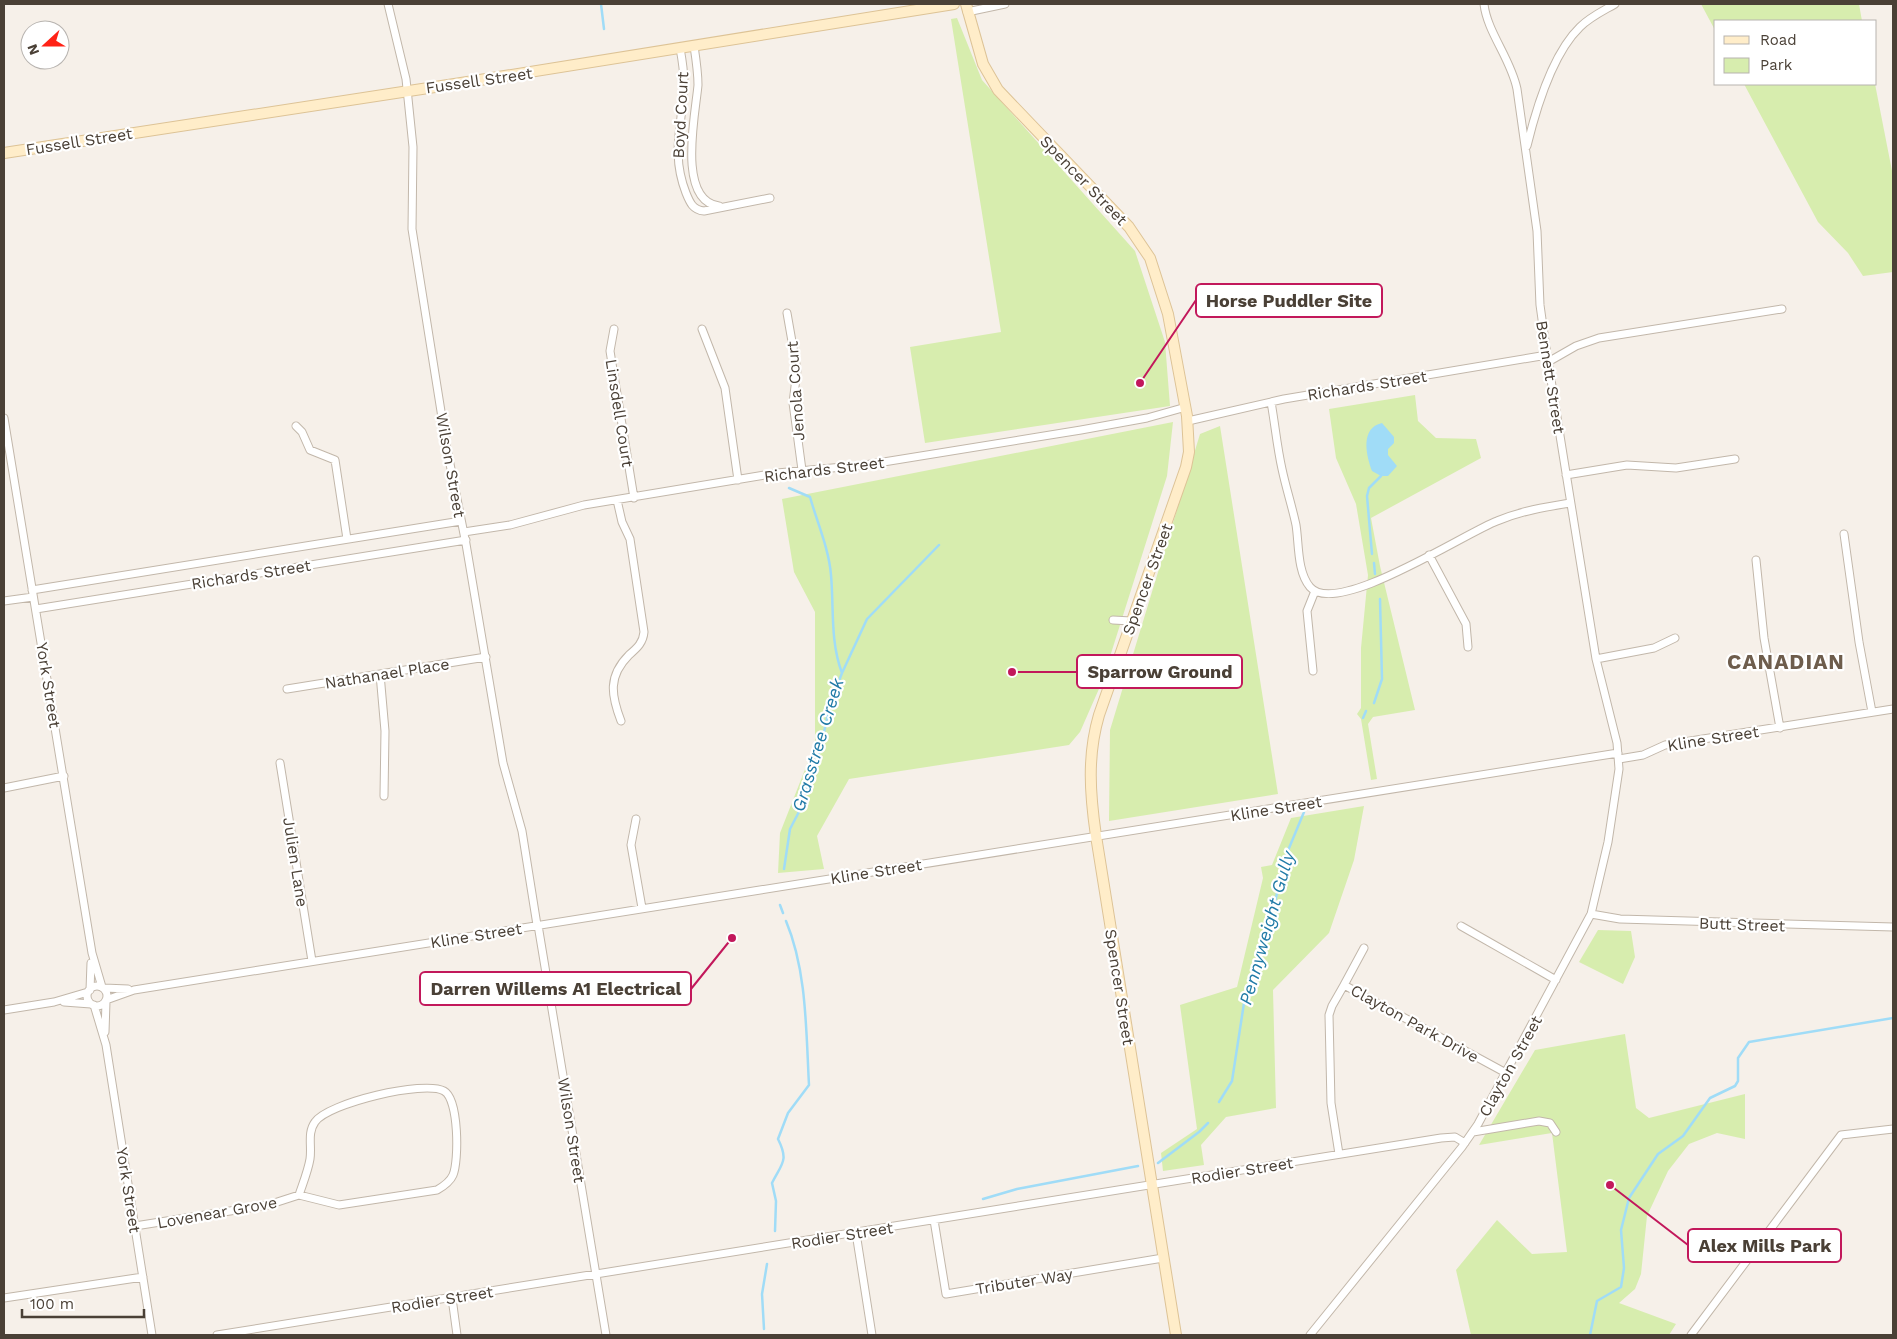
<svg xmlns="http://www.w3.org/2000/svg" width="1897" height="1339" viewBox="0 0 1897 1339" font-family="'Work Sans',sans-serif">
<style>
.green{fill:#d7edae}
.water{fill:#a0dcf7}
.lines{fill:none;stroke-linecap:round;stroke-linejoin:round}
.stream{stroke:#a0dcf7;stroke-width:2.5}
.street-casing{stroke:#c2b7aa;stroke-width:9}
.secondary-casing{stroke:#ddc396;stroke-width:12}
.street{stroke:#fff;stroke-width:7}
.secondary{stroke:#ffedc9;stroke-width:10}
.labels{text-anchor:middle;stroke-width:4.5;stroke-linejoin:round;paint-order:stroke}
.street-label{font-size:16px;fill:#4a4036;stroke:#fff}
.water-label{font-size:18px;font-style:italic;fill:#217ba7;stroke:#fff}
.district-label{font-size:21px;font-weight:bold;letter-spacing:1px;fill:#6e5d4c;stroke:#fff}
.leader{fill:none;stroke:#c2185b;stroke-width:2}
.callout-dot{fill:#c2185b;stroke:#fff;stroke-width:2}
.callout{fill:#fff;stroke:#c2185b;stroke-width:2}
.callout-label{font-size:18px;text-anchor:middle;font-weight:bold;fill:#4a4036}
</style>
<rect width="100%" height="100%" fill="#f6f0e9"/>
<path class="green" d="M 1701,4 L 1859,4 L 1862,21 L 1716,21 L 1716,32 Z
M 957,18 L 982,80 L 1135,251 L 1165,342 L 1170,406 L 925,443 L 910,347 L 1001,332 L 951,19 Z
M 1744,84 L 1875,84 L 1893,176 L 1893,272 L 1863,276 L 1848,253 L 1818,222 Z
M 1415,395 L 1418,421 L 1436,438 L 1476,439 L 1481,458 L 1371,518 L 1380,566 L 1415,710 L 1373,717 L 1368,724 L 1377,779 L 1371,780 L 1361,719 L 1357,714 L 1361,708 L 1361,648 L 1368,575 L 1356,504 L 1336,458 L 1329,409 Z
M 1173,422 L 1167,476 L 1102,682 L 1080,732 L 1069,745 L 849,779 L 817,836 L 824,869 L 778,873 L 780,833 L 815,744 L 815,612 L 794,572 L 782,499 Z
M 1220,426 L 1278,794 L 1109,821 L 1110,730 L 1200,434 Z
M 1364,806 L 1354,860 L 1329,933 L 1273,990 L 1276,1108 L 1226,1117 L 1201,1145 L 1204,1165 L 1163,1171 L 1161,1153 L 1197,1129 L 1180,1005 L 1237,987 L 1263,878 L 1261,867 L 1272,865 L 1291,818 Z
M 1598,930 L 1631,931 L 1635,957 L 1623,984 L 1579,962 Z
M 1625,1034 L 1636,1108 L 1649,1118 L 1745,1094 L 1745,1139 L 1717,1133 L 1689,1144 L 1668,1171 L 1647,1216 L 1641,1274 L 1635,1289 L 1619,1303 L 1676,1324 L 1669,1335 L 1471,1335 L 1456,1270 L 1497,1220 L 1532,1254 L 1567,1252 L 1552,1133 L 1479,1145 L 1535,1050 Z"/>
<path class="water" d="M 1382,423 L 1394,437 L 1394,443 L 1388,449 L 1388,455 L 1397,466 L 1388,476 L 1381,476 L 1372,471 C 1366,455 1360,428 1382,423 Z"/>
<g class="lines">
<path class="stream" d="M 601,4 L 604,29
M 1372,554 L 1367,496 L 1369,488 L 1381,476
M 1374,563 L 1375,574
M 842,673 L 867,619 L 939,545
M 1374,703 L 1382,679 L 1380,599
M 1363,718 L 1366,711
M 784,869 L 790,829 L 802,806 L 810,773 L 820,751 L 830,704 L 842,673 C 830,641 834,608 831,575 C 829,549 817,522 810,497 L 789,488
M 780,905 L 783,913
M 1219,1102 L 1232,1081 L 1246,990 L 1263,950 L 1287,853 L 1304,812
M 1158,1163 L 1199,1132 L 1208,1123
M 983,1199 L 1017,1189 L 1138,1166
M 775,1231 L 776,1201 L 772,1183 C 782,1163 789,1161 778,1139 L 788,1113 L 809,1085 C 806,1031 807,971 786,921
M 764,1329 L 762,1294 L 767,1264
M 1590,1335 L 1597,1301 L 1621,1287 L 1624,1268 L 1621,1230 L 1629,1198 L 1658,1154 L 1683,1136 L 1710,1098 L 1735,1086 L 1738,1081 L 1738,1058 L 1749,1042 L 1893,1018"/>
<defs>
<path id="street" d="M 388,4 L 406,79 L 413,147 L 412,229 L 447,449 L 466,544 L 503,763 L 522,831 L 537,925
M 967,12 L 1005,4
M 694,46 C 696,59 698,72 698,85 C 696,111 676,201 719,206
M 680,48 C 682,59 684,71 684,83 C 683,124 670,152 686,193 C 690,203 693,210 704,211 L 770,198
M 1527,146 C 1536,109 1552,54 1580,27 C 1590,17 1603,11 1615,4
M 787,313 L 797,370 L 793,403 L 802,470
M 614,329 L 610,351 L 634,498
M 702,329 L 725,388 L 738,480
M 1548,362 L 1576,346 L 1599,338 L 1782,309
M 1271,402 C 1275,424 1277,447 1282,469 C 1286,488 1292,506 1296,525 C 1299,543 1297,572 1310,587 C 1336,618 1465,533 1497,521 C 1521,511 1545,507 1570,503
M 4,418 L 92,953 L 102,987
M 1188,421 L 1284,399 L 1547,355
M 296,426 L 302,432 L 310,450 L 335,460 L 347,539
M 1566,475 L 1627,465 L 1676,468 L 1735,459
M 617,500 L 622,522 L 630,539 L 644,632 C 643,643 637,648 629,655 C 608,676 611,695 621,721
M 464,532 L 510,525 L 584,505 L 777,473 L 865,465 L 1081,430 L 1147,418 L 1186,407
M 1844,534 L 1859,642 L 1872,712
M 1429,555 L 1466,624 L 1468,647
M 1756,560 L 1764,638 L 1780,728
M 32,590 L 461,521
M 4,601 L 33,597
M 36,609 L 466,540
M 1113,620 L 1131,621
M 1596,659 L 1654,648 L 1675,638
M 1313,671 L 1307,611 L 1315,591
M 380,674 L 385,731 L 384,796
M 287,689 L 486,657
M 1619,759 L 1643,755 L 1665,745 L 1893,709
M 280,763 L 312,961
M 4,788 L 64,776
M 636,819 L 631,845 L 642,908
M 1591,914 L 1620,919 L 1893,927
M 538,925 L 606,1335
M 1461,926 L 1556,980
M 1344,985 L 1364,948
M87 996a10 10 0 1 1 20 0a10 10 0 1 1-20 0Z
M 104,988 L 128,989
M 90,990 L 91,963
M 106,1000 L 134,990 L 1618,753
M 64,1002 L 91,1004
M 94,1005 L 106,1045 L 152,1335
M 4,1010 L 54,1002 L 88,992
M 105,1032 L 106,1002
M 1473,1132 L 1539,1121 L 1550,1123 L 1556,1132
M 1339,1154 L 1331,1103 L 1329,1015 L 1332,1006 L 1344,985 L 1506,1073
M 934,1220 L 946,1294 L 1163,1258
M 135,1226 L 268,1205 L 299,1195 L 339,1205 L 437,1190 C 444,1186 450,1182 453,1175 C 459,1161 459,1099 444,1091 C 424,1080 328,1103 315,1122 C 307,1133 312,1146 310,1159 C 308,1171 303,1183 299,1195
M 856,1233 L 872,1335
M 4,1298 L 143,1277
M 452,1298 L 457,1335
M 217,1335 L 1441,1138 L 1455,1137 L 1465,1143
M 1310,1335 L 1462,1147 L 1478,1124 L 1591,914 L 1608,842 L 1619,769 L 1617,743 L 1596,659 L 1547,355 L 1540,305 L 1537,231 L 1517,89 C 1511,59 1487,32 1484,4
M 1691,1335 L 1841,1135 L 1893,1129"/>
<path id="secondary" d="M 966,4 L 983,64 L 998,90 L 1129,227 L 1150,258 L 1168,314 L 1187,416 L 1189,452 L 1186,467 L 1099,715 C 1087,756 1090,794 1096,836 L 1176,1335
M 4,153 L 461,83 L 954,4"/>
</defs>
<use href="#street" class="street-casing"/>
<use href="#secondary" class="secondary-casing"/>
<use href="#street" class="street"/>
<use href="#secondary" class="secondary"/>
</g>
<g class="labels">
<g class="street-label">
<text transform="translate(479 80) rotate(-8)" y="6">Fussell Street</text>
<text transform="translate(680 115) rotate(-87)" y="6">Boyd Court</text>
<text transform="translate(79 141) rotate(-9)" y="6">Fussell Street</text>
<text transform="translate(1084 180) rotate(46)" y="6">Spencer Street</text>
<text transform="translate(1551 377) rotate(81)" y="6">Bennett Street</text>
<text transform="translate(1367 385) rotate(-9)" y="6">Richards Street</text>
<text transform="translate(795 391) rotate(-94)" y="6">Jenola Court</text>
<text transform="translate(620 413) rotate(81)" y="6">Linsdell Court</text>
<text transform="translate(451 465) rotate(80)" y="6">Wilson Street</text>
<text transform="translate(824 469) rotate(-7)" y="6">Richards Street</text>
<text transform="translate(251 574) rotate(-9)" y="6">Richards Street</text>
<text transform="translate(1147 579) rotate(-70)" y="6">Spencer Street</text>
<text transform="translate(387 673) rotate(-9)" y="6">Nathanael Place</text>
<text transform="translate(49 685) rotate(81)" y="6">York Street</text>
<text transform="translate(1713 738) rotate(-9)" y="6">Kline Street</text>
<text transform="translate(1276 808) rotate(-9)" y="6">Kline Street</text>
<text transform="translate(296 862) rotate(81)" y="6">Julien Lane</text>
<text transform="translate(876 871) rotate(-9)" y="6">Kline Street</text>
<text transform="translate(1742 924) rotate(2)" y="6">Butt Street</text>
<text transform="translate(476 935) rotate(-9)" y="6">Kline Street</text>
<text transform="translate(1120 987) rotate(81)" y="6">Spencer Street</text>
<text transform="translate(1415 1023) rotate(29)" y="6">Clayton Park Drive</text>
<text transform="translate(1510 1066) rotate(-61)" y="6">Clayton Street</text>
<text transform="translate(572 1130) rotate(81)" y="6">Wilson Street</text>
<text transform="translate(1242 1170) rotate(-9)" y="6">Rodier Street</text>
<text transform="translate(129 1190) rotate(81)" y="6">York Street</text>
<text transform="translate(217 1212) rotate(-10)" y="6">Lovenear Grove</text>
<text transform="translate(842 1235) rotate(-9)" y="6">Rodier Street</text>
<text transform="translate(1024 1281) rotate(-9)" y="6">Tributer Way</text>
<text transform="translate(442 1299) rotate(-9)" y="6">Rodier Street</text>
</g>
<g class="water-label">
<text transform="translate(818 745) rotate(-73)" y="6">Grasstree Creek</text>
<text transform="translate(1267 928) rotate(-74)" y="6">Pennyweight Gully</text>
</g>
<g class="district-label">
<text x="1786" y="669">CANADIAN</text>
</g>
</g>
<path class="leader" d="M1140 383L1196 300M1012 672L1077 672M732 938L691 989M1610 1185L1688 1245"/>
<g class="callout-dot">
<circle cx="1140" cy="383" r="5"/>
<circle cx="1012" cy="672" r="5"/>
<circle cx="732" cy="938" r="5"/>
<circle cx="1610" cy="1185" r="5"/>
</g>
<g class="callout">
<rect x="1196" y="284" width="186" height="33" rx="5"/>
<rect x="1077" y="655" width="165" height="33" rx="5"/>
<rect x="420" y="972" width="271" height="33" rx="5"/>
<rect x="1688" y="1229" width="153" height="33" rx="5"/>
</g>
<g class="callout-label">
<text x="1289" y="307">Horse Puddler Site</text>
<text x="1160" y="678">Sparrow Ground</text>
<text x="556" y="995">Darren Willems A1 Electrical</text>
<text x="1765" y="1252">Alex Mills Park</text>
</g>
<rect width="1897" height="1339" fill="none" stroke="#4a4036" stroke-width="10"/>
<rect x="1714" y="20" width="162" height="65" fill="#ffffff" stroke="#b7b3af"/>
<rect x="1724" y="36" width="25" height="8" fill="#ffedc9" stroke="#b7b3af"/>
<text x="1760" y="45" font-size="15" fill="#4a4036">Road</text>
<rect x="1724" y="58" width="25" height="15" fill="#d7edae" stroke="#b7b3af"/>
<text x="1760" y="70" font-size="15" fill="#4a4036">Park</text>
<g transform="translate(45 45) rotate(249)"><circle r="24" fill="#ffffff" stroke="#b7b3af"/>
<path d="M0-4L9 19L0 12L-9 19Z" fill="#ff2216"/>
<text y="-8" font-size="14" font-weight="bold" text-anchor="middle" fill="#4a4036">N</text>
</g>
<path d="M22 1309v8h122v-8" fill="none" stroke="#4a4036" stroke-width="2.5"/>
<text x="30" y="1309" font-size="15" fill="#4a4036" stroke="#ffffff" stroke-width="4" paint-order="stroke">100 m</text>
</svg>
